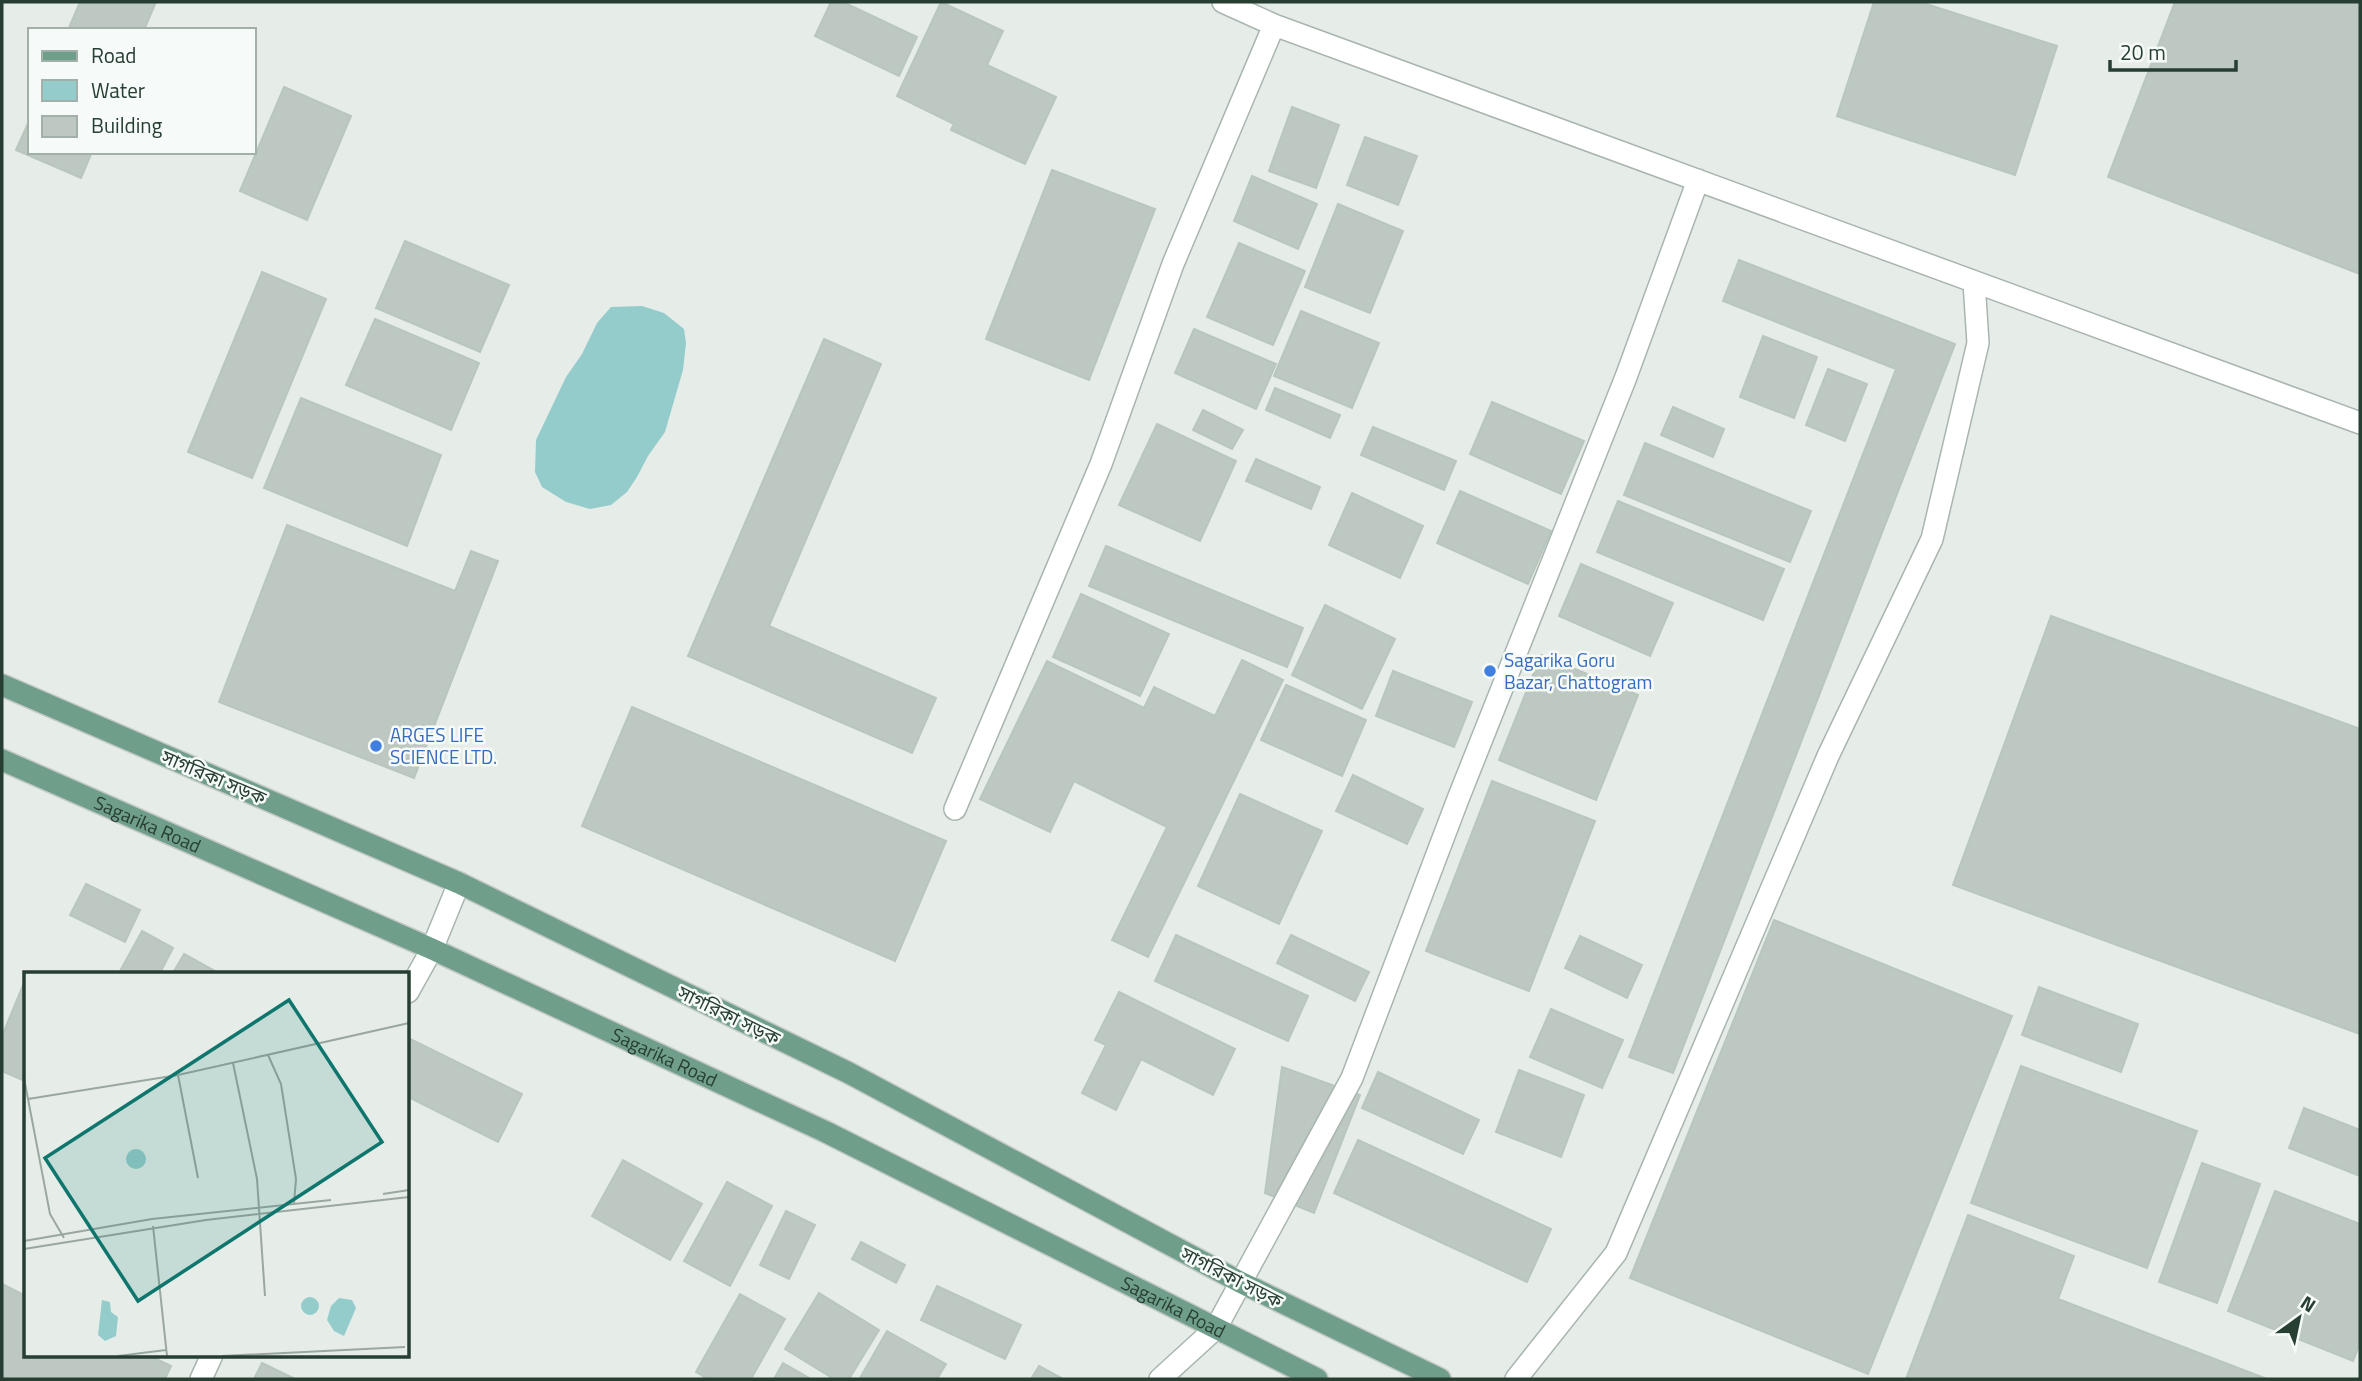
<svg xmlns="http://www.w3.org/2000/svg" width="2362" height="1381" viewBox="0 0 2362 1381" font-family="'Titillium Web','Noto Sans Bengali',sans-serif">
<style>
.water{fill:#94cccb}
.building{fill:#bcc8c1;stroke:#b9c6be;stroke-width:2}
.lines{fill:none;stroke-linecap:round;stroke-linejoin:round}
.minor-casing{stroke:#a9b5af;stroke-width:24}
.major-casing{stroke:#c3c9c6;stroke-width:24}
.minor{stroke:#fff;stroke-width:21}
.major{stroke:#6f9e8a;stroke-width:21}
.shop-dot{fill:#3f7fe0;stroke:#f6faf8;stroke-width:2.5}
.labels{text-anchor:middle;stroke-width:5;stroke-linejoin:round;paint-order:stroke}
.shop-label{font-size:19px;fill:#366cbe;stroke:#f6faf8;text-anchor:start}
.street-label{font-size:19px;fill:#273e33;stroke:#f6faf8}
.inset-road{fill:none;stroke:#9aa7a0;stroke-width:2}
.view{fill:#0f766e;fill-opacity:0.15;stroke:#0f766e;stroke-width:3.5}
.inset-edge{fill:none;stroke:#273e33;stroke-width:3.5}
</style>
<rect width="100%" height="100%" fill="#e6ede9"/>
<path class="water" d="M 642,306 L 664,313 L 684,329 L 686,343 L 683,370 L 665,432 L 648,456 L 637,477 L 627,492 L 611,505 L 590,509 L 566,502 L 542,487 L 535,472 L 536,440 L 566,377 L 582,354 L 597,323 L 611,307 Z"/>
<path class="building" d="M 80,2 L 156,2 L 144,30 L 68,30 Z
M 831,2 L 843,2 L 917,37 L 899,76 L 815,36 Z
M 941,2 L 1003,31 L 987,65 L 1056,97 L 1025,164 L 951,130 L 954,124 L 897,96 Z
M 1874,2 L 1920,2 L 2057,46 L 2015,175 L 1837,116 Z
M 2175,2 L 2360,2 L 2360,274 L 2108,177 Z
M 284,87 L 351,116 L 307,220 L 240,191 Z
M 1292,107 L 1339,125 L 1316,188 L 1269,171 Z
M 30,119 L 30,152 L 92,152 L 81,178 L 16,150 Z
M 1365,137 L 1417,156 L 1398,205 L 1347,185 Z
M 1052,170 L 1155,209 L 1089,380 L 986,339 Z
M 1252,176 L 1317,204 L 1298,249 L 1234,221 Z
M 1338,204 L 1403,231 L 1370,313 L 1305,287 Z
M 405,241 L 509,285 L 480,352 L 376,308 Z
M 1239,243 L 1305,271 L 1273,345 L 1207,317 Z
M 1739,260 L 1955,344 L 1673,1073 L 1629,1057 L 1896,369 L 1723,301 Z
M 262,272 L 326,299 L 252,478 L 188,452 Z
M 1301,311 L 1379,343 L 1352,408 L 1274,376 Z
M 375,319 L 479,363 L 451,430 L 346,385 Z
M 1194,329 L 1276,364 L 1256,409 L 1175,373 Z
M 1763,336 L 1817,357 L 1794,418 L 1740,397 Z
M 824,339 L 881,364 L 769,626 L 936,698 L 912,753 L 688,656 Z
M 1828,369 L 1867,384 L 1845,441 L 1806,425 Z
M 1275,388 L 1340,415 L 1330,438 L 1266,410 Z
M 301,398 L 441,455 L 407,546 L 264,488 Z
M 1492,402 L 1584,441 L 1561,494 L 1470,454 Z
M 1673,407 L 1724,429 L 1713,457 L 1661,435 Z
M 1203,410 L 1243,430 L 1232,449 L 1193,430 Z
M 1157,424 L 1236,461 L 1200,541 L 1119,505 Z
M 1373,427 L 1456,461 L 1444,490 L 1361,455 Z
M 1645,443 L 1811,511 L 1790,562 L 1624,495 Z
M 1256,459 L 1320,487 L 1311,509 L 1246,481 Z
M 1460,491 L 1551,531 L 1528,584 L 1437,543 Z
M 1352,493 L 1423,526 L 1400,578 L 1329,545 Z
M 1618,501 L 1784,569 L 1763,620 L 1597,552 Z
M 287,525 L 455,591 L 471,551 L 498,561 L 414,778 L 219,702 Z
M 1106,546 L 1303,628 L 1287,667 L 1089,586 Z
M 1581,564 L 1673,603 L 1650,656 L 1559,616 Z
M 1081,594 L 1169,634 L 1140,696 L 1053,657 Z
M 1325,605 L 1395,639 L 1362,709 L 1292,675 Z
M 2051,616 L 2360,729 L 2360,1034 L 1953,885 Z
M 1541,655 L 1638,695 L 1596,800 L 1499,760 Z
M 1242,660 L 1283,680 L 1148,957 L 1112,940 L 1167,827 L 1074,781 L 1050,832 L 980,799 L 1047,661 L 1144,708 L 1154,687 L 1215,716 Z
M 1393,671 L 1472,702 L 1454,747 L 1376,716 Z
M 1286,685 L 1366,720 L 1342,776 L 1261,740 Z
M 632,707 L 946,841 L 895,961 L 582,826 Z
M 1353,775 L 1423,809 L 1407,844 L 1336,811 Z
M 1492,781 L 1595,821 L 1529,991 L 1426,951 Z
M 1240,794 L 1322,831 L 1279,924 L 1198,886 Z
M 86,884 L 140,910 L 125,942 L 70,915 Z
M 1774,920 L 2012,1016 L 1868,1374 L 1630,1278 Z
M 142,931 L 173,948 L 160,973 L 119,973 Z
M 1176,935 L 1308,996 L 1288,1041 L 1155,981 Z
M 1291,935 L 1369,972 L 1355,1001 L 1277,963 Z
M 1580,936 L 1642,965 L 1627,998 L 1565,968 Z
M 184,954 L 217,972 L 217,973 L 173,973 Z
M 26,978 L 26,1077 L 25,1081 L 2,1071 L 2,1036 Z
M 2039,987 L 2138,1024 L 2121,1072 L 2022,1035 Z
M 1119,992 L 1235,1049 L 1213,1095 L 1141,1059 L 1116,1110 L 1082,1093 L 1106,1045 L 1095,1040 Z
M 1551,1009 L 1623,1040 L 1602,1088 L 1530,1057 Z
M 408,1038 L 522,1094 L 498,1142 L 408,1097 Z
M 2021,1066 L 2197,1131 L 2147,1268 L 1971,1203 Z
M 1282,1067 L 1360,1095 L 1314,1213 L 1265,1193 Z
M 1519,1070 L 1584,1095 L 1561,1157 L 1496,1132 Z
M 1378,1072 L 1479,1120 L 1463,1154 L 1362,1108 Z
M 2304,1108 L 2360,1130 L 2360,1176 L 2289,1148 Z
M 1358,1140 L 1551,1229 L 1527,1282 L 1334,1193 Z
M 623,1160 L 702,1204 L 670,1260 L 592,1216 Z
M 2202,1163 L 2260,1184 L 2217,1303 L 2159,1282 Z
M 727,1182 L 772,1206 L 730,1286 L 684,1261 Z
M 2275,1191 L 2360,1224 L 2360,1343 L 2353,1361 L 2228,1311 Z
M 786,1211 L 815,1225 L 789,1279 L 760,1265 Z
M 1968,1215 L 2074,1256 L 2058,1299 L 2267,1379 L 1906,1379 Z
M 861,1242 L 905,1265 L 896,1283 L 852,1259 Z
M 2,1284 L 26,1296 L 26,1355 L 148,1355 L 171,1366 L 165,1379 L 2,1379 Z
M 937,1286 L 1021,1325 L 1005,1359 L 921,1320 Z
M 819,1293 L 879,1330 L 849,1379 L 834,1379 L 785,1349 Z
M 740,1294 L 785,1319 L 751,1379 L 708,1379 L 696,1372 Z
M 887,1331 L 946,1364 L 937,1379 L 860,1378 Z
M 262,1363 L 295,1379 L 254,1379 Z
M 783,1363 L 811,1379 L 774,1379 Z
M 1039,1366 L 1063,1379 L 1031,1379 Z"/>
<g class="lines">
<defs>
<path id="minor" d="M 1223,2 L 1274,25 L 2360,423
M 955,809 L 1101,464 L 1173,264 L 1274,25
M 408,992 L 432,949 L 459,883
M 201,1379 L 212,1355
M 1160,1379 L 1216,1328 L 1352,1078 L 1458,799 L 1626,377 L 1698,180
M 1516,1379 L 1616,1253 L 1828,756 L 1932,539 L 1978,343 L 1974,282"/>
<g id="major">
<path d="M 2,685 L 459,883 L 849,1073 L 1240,1282 L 1440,1379"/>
<path id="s1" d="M 2,760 L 432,949 L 826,1132 L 1317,1379"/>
</g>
</defs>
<use href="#minor" class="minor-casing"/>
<use href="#major" class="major-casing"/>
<use href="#minor" class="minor"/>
<use href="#major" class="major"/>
</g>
<g class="shop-dot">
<circle cx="1490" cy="671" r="7"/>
<circle cx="376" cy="746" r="7"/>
</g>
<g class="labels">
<g class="shop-label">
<text x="1504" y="667">Sagarika Goru<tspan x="1504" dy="22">Bazar, Chattogram</tspan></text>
<text x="390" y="742">ARGES LIFE<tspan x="390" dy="22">SCIENCE LTD.</tspan></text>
</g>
<g class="street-label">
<text transform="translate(214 777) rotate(23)" y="7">সাগরিকা সড়ক</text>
<text dy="7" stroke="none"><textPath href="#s1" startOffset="159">Sagarika Road</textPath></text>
<text transform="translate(729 1015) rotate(26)" y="7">সাগরিকা সড়ক</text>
<text dy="7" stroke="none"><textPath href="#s1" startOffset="726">Sagarika Road</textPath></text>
<text transform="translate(1232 1277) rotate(27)" y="7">সাগরিকা সড়ক</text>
<text dy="7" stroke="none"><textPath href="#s1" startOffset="1293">Sagarika Road</textPath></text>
</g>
</g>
<g transform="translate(24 972)">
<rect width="385" height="385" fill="#e6ede9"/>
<path d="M102 187a10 10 0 1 1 20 0a10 10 0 1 1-20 0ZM277 334a9 9 0 1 1 18 0a9 9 0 1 1-18 0ZM 315,326 L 328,328 L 332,336 L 320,364 L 310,359 L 303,348 L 307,334 ZM 78,328 L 86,330 L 87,340 L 94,345 L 92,364 L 81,369 L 74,363 Z" fill="#94cccb"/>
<path class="inset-road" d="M 244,83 L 257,112 L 272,207 L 270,231M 209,91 L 233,207 L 241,324M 154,103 L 174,206M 0,106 L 26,242 L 40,266M 4,127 L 154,103 L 385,51M 359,222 L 385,218M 129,254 L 143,384M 0,269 L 128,247 L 307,228M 0,277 L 182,248 L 385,225M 94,384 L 142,378M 198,384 L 381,375"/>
<path class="view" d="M 265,28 L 358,170 L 114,329 L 21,186 Z"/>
<rect width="385" height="385" class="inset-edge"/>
</g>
<rect width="2362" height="1381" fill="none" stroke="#273e33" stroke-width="7"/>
<rect x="28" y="28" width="228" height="126" fill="#f6faf8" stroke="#a3afa9" stroke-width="2"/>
<rect x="42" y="51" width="35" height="10" fill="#6f9e8a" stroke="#a3afa9" stroke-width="2"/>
<text x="91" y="63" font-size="21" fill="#273e33">Road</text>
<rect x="42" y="80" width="35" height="21" fill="#94cccb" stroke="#a3afa9" stroke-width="2"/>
<text x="91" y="98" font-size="21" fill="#273e33">Water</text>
<rect x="42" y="116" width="35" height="21" fill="#bcc8c1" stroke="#a3afa9" stroke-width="2"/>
<text x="91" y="133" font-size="21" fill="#273e33">Building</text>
<g transform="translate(2299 1318) rotate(33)" stroke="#f6faf8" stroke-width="5" paint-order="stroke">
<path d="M0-5L12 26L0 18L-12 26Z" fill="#273e33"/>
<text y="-10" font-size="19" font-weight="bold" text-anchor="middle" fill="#273e33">N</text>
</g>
<path d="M2110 60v10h126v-10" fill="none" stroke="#273e33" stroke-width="3.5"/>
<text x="2120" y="60" font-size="21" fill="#273e33" stroke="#f6faf8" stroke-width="5" paint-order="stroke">20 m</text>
</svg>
